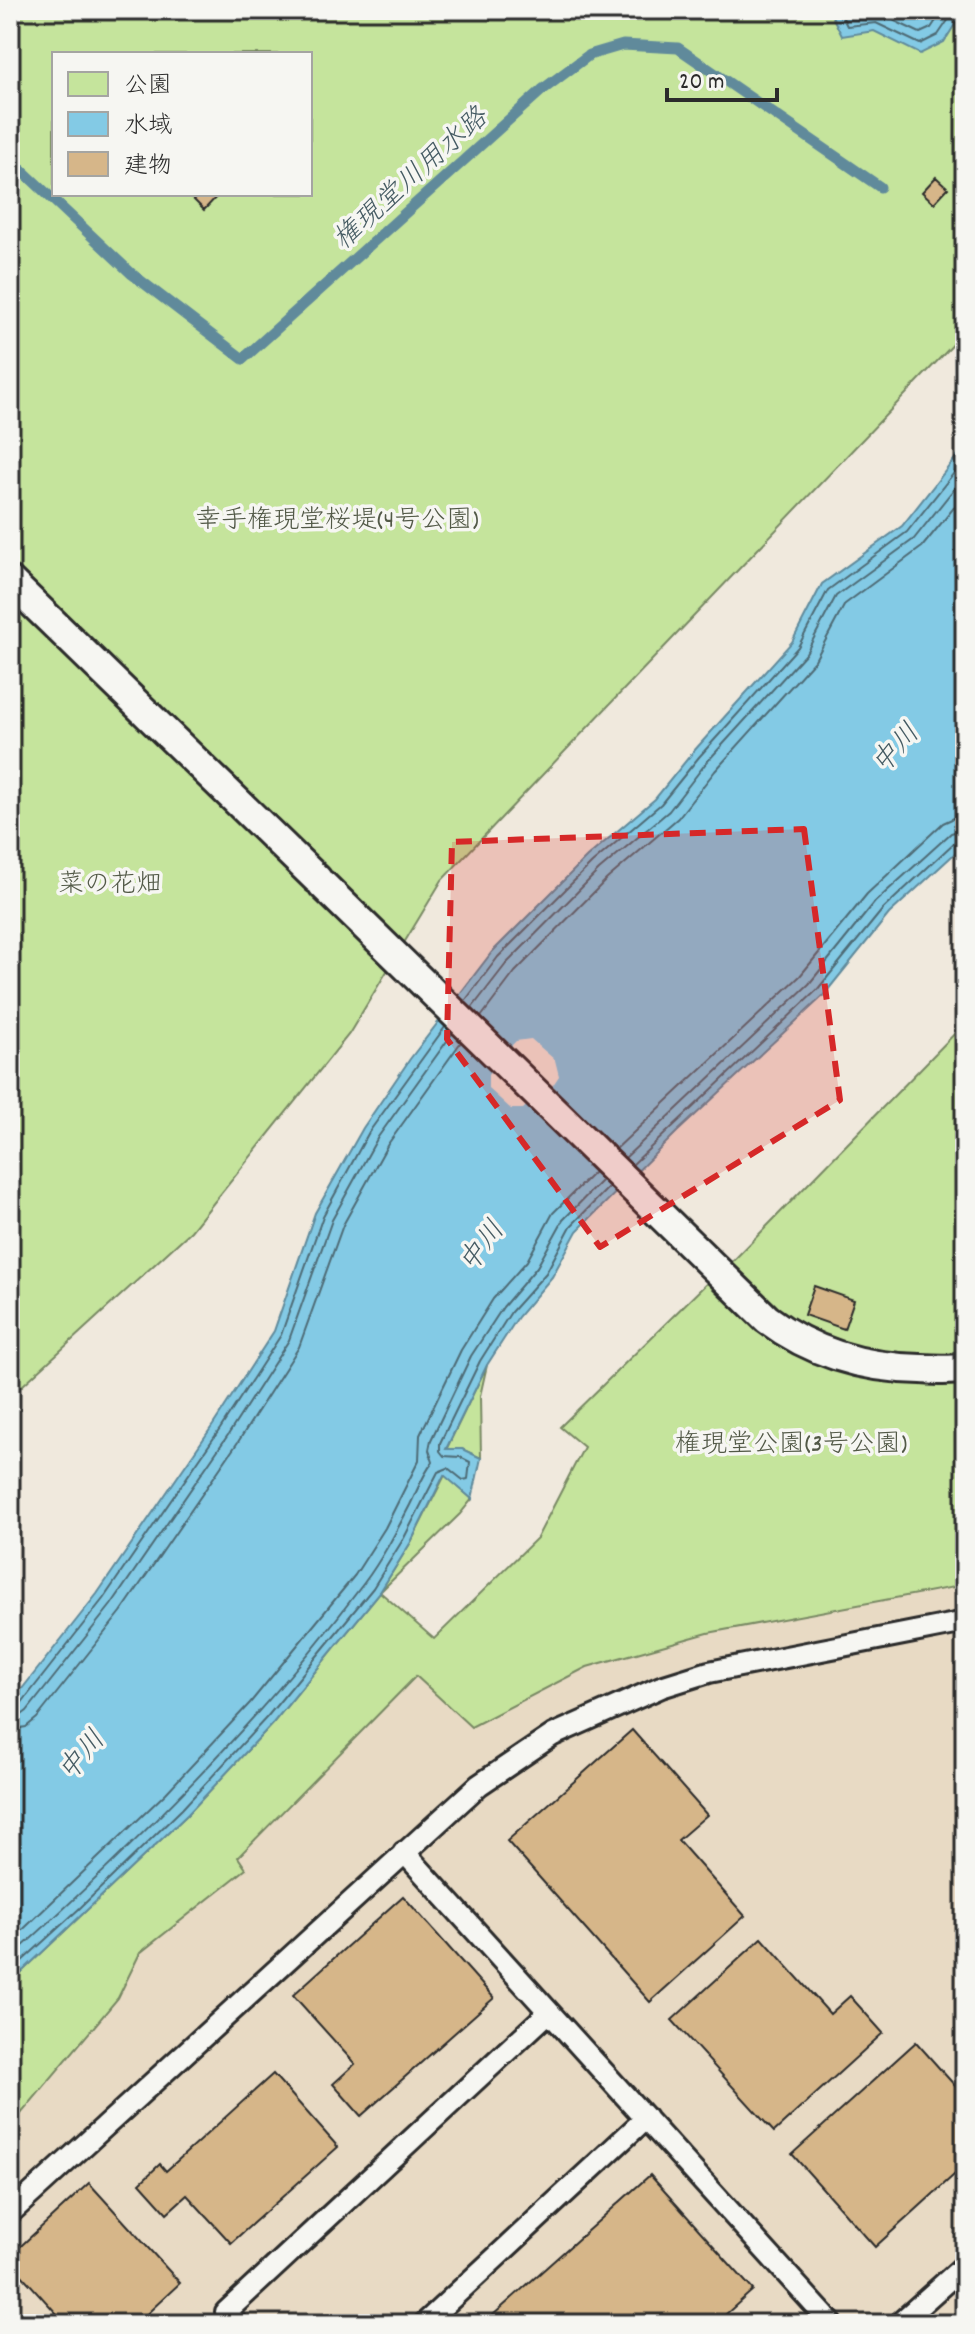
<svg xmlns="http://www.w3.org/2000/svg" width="975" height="2334" viewBox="0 0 975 2334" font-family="Dekko,'Klee One',sans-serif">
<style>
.built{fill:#e8dac4}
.green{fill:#c5e49c;stroke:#788864;stroke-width:2;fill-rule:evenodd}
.water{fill:#83cae5;stroke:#608a9b;stroke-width:2}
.pier{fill:#f0e9dd}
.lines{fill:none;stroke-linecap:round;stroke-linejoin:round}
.shore{stroke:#4e6b75;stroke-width:2}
.stream{stroke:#608a9b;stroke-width:11}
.building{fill:#d6b689;stroke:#2b2b2b;stroke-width:2}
.service-casing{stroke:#2b2b2b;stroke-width:26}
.pedestrian-casing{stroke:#2b2b2b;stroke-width:34}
.service{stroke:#f6f6f2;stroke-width:20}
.pedestrian{stroke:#f6f6f2;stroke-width:28}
.marked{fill:#d62828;fill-opacity:0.2;stroke:#d62828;stroke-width:6;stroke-dasharray:16 10;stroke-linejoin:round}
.labels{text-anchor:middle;stroke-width:7;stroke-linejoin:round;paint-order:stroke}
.park-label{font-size:26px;fill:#525947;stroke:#f6f6f2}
.water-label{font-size:28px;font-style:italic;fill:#455b63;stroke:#f6f6f2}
</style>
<rect width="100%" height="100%" fill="#f0e9dd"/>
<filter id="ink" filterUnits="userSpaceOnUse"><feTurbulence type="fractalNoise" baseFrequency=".0125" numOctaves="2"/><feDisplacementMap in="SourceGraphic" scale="16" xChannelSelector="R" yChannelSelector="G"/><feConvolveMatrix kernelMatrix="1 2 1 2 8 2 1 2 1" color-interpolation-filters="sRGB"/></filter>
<g filter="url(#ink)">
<path class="built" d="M 965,1579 L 965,2324 L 10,2324 L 10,2127 L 118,1998 L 140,1953 L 246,1869 L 237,1857 L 417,1676 L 471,1727 L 587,1667 L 708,1633 Z"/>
<path class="green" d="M 10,10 L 965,10 L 965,332 L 442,880 L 349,1034 L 191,1231 L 10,1397 ZM 54,54 L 310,54 L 310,194 L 54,194 Z
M 965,1023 L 965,1585 L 708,1633 L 587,1667 L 471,1727 L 416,1676 L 238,1857 L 246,1869 L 140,1953 L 118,1998 L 10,2127 L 10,1983 L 188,1814 L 273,1723 L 380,1592 L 411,1542 L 445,1475 L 472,1499 L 460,1514 L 380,1592 L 434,1639 L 537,1538 L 584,1447 L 560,1427 L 710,1280 L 734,1260 Z
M 487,1365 L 480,1396 L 481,1458 L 462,1449 L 446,1450 Z"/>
<path class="water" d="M 829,10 L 964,10 L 944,42 L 920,54 L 874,31 L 842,36 Z
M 965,446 L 965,844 L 889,914 L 823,996 L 677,1132 L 577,1231 L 552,1277 L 518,1317 L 487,1365 L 446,1449 L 462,1449 L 481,1458 L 472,1499 L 444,1475 L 411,1542 L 380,1592 L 273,1723 L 188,1814 L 10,1983 L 10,1704 L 97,1594 L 213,1425 L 274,1331 L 315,1213 L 363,1128 L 410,1059 L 492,952 L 587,857 L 655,799 L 693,752 L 792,642 L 822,584 L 902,526 Z"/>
<path class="pier" d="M 531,1039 L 555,1060 L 559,1076 L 551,1088 L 640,1174 L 622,1192 L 530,1102 L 523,1109 L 511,1109 L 488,1088 L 488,1074 L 509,1048 L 516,1041 Z"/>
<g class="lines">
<path class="shore" d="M 839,10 L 847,26 L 876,23 L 920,44 L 938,35 L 955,10
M 850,10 L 854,16 L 880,14 L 920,33 L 931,28 L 943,10
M 465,1001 L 498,957 L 592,863 L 661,804 L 699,757 L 798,647 L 828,590 L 907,532 L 965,459
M 472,1008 L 506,964 L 599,870 L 669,811 L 706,763 L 806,653 L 836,596 L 914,539 L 965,475
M 481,1017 L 515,972 L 607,879 L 678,818 L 715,771 L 815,660 L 845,604 L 922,547 L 965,494
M 616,1149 L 800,976 L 867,894 L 943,823 L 954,818 L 965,817
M 625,1158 L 809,984 L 875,902 L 951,833 L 965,829
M 632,1165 L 817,990 L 883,909 L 956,841 L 965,839
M 10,1708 L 20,1705 L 103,1599 L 220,1429 L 281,1335 L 323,1216 L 369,1132 L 445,1027
M 10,1718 L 19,1717 L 27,1711 L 111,1605 L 228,1435 L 289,1340 L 332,1220 L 378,1137 L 452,1034
M 10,1730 L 26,1727 L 37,1718 L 121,1612 L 238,1442 L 299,1347 L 343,1225 L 388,1144 L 461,1042
M 10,1942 L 166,1793 L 250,1703 L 355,1575 L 385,1528 L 419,1460 L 420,1435 L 461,1350 L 493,1299 L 527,1261 L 553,1213 L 594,1172
M 10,1958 C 137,1843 261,1721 364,1583 C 382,1559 396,1532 410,1505 C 417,1491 423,1474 433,1462 L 429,1450 L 431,1440 L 471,1356 L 503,1307 L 537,1267 L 563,1220 L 602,1180
M 10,1972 L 80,1908 L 182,1809 L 267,1717 L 373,1588 L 404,1538 L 438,1472 L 448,1468 L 463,1480 L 468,1479 L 470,1462 L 460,1457 L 444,1456 L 440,1451 L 440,1443 L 480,1361 L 511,1312 L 546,1273 L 571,1226 L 609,1187"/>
<path class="stream" d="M 10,159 L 132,274 L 243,359 L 542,90 L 589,55 L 623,45 L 678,48 L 880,187"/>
</g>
<path class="building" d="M 936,177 L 948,188 L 934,203 L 922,192 Z
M 188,194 L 219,194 L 204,210 Z
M 814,1286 L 854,1300 L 844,1329 L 804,1315 Z
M 632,1730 L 707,1815 L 678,1840 L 745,1916 L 650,2002 L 507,1841 Z
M 403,1896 L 494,1998 L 361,2116 L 333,2084 L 355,2064 L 293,1995 Z
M 762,1938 L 830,2014 L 850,1996 L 883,2033 L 774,2132 L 672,2020 Z
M 916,2042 L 965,2097 L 965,2165 L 875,2247 L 792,2154 Z
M 273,2074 L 338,2147 L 231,2243 L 187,2195 L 167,2213 L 140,2183 L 160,2164 L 166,2171 Z
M 650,2175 L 753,2290 L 715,2324 L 483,2324 Z
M 89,2183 L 180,2283 L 136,2324 L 66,2324 L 10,2262 L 10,2256 Z"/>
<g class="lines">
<defs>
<path id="service" d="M 404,1852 L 832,2324
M 10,2213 L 479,1785 L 553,1735 L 661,1687 L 709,1672 L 965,1622
M 237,2324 L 226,2312 L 549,2012
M 424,2324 L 646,2118
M 899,2324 L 965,2265"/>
<path id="pedestrian" d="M 10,581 L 317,879
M 323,885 L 767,1319 C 812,1353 865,1368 921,1369 C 936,1370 950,1371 965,1368"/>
</defs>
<use href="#service" class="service-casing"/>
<use href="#pedestrian" class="pedestrian-casing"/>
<use href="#service" class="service"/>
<use href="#pedestrian" class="pedestrian"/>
</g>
</g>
<path class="marked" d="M 804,829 L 840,1100 L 600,1247 L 447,1039 L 452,842 Z"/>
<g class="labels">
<g class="park-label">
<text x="337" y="527">幸手権現堂桜堤(4号公園)</text>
<text x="110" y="891">菜の花畑</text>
<text x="791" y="1451">権現堂公園(3号公園)</text>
</g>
<g class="water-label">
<text transform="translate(409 177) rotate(-42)" y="10">権現堂川用水路</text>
<text transform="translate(894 747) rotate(-48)" y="10">中川</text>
<text transform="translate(480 1245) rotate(-53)" y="10">中川</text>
<text transform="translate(80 1754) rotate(-50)" y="10">中川</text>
</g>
</g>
<rect width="975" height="2334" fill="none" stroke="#f6f6f2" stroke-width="40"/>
<rect x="20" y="20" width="935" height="2294" fill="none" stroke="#2b2b2b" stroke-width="3" filter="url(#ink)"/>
<rect x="52" y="52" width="260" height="144" fill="#f6f6f2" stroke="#a5a5a2" stroke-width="2"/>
<rect x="68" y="72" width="40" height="24" fill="#c5e49c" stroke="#a5a5a2" stroke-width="2"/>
<text x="124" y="92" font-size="24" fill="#2b2b2b">公園</text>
<rect x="68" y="112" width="40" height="24" fill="#83cae5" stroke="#a5a5a2" stroke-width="2"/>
<text x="124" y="132" font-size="24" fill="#2b2b2b">水域</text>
<rect x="68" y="152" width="40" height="24" fill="#d6b689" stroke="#a5a5a2" stroke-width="2"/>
<text x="124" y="172" font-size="24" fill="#2b2b2b">建物</text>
<path d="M667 88v12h110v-12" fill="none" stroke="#2b2b2b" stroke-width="4"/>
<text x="679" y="88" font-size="24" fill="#2b2b2b" stroke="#f6f6f2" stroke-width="6" paint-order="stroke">20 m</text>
</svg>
